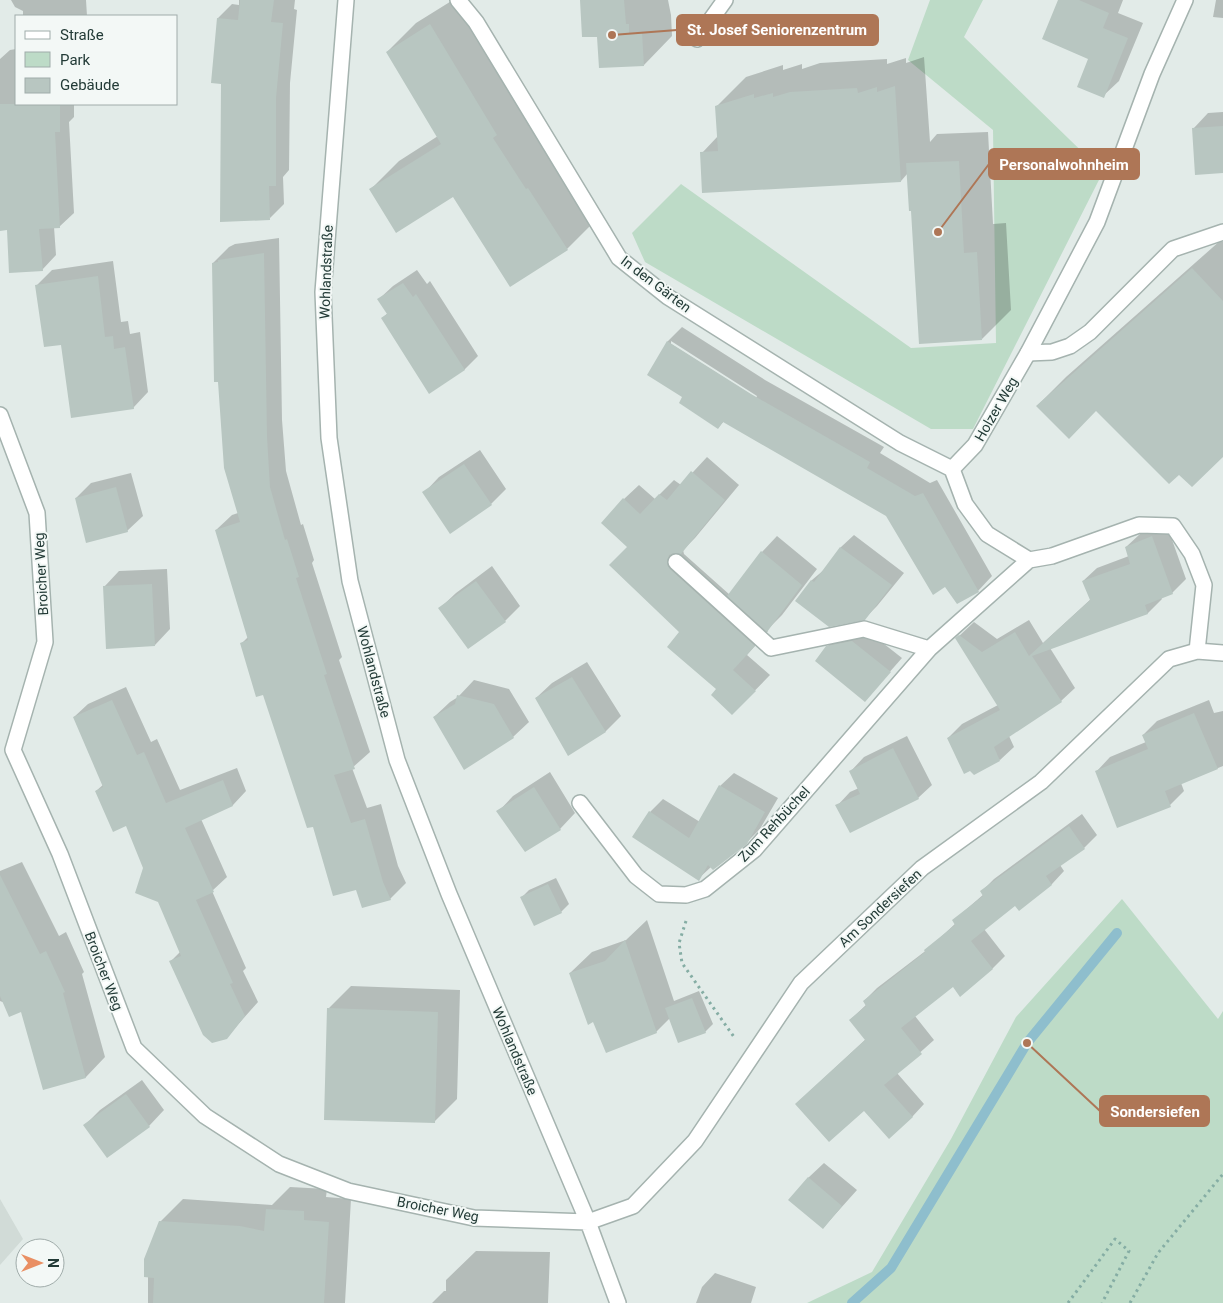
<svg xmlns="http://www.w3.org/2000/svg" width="1223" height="1303" viewBox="0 0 1223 1303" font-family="Roboto,sans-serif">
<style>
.built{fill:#d1dbd7}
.green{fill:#bddbc7}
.shadow{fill:#0003;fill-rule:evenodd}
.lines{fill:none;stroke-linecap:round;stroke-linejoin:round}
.stream{stroke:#8ebecd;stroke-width:10}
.building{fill:#b8c6c1}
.service-casing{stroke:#a5b3af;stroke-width:18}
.minor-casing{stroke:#a5b3af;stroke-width:18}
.path{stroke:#85ada4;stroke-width:3;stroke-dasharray:2.5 4;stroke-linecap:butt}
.service{stroke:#fff;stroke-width:15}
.minor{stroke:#fff;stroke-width:15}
.labels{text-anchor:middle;stroke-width:4;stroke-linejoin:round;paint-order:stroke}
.street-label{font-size:14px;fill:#233b37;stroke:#f3f8f6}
.leader{fill:none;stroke:#ae7656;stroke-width:2}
.callout-dot{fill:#ae7656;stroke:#f3f8f6;stroke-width:2}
.callout{fill:#ae7656;stroke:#ae7656;stroke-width:2}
.callout-label{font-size:15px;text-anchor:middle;font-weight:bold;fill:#fff}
</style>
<rect width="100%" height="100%" fill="#e2ebe8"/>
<path class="built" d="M 0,1199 L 23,1239 L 0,1265 Z"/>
<path class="green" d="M 930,0 L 983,0 L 964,37 L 1103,172 L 973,429 L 931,429 L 645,262 L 632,233 L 681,184 L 911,348 L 996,343 L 993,130 L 908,60 Z
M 1122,899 L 1218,1019 L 1223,1011 L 1223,1303 L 807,1303 L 872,1272 L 951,1139 L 1016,1017 Z"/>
<path class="shadow" d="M 11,0 L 86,0 L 87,16 L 23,16 L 23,11 L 15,7 Z
M 239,0 L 295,0 L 294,9 L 297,10 L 290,83 L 289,170 L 283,177 L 284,204 L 270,218 L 222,82 L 218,18 L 232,4 L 239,5 Z
M 453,0 L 596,220 L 567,249 L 453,195 L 370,190 L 399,161 L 438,136 L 387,52 L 416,23 Z
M 582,0 L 668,0 L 671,15 L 672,36 L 644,65 Z
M 1059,0 L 1123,0 L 1118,13 L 1143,23 L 1119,81 L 1103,96 L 1089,58 Z
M 1216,0 L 1223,0 L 1223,18 L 1213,17 Z
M 16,49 L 16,104 L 74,104 L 74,117 L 69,122 L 74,213 L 59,227 L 54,227 L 56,255 L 42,270 L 0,220 L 0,59 L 10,50 Z
M 924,57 L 930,142 L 937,134 L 988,132 L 993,224 L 1006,223 L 1011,310 L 982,339 L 913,210 L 908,173 L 901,181 L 702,153 L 718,136 L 717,106 L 746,77 L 783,65 L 783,70 L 802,64 L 802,69 L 820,63 L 887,59 L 887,64 L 906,58 L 906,63 Z
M 1223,112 L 1223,172 L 1193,129 L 1208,113 Z
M 279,238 L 282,420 L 286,471 L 301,525 L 303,524 L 314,560 L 312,563 L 342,657 L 339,660 L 370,752 L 352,768 L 367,808 L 381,804 L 398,866 L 406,883 L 390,899 L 357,888 L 264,693 L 241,644 L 248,637 L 216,530 L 232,515 L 238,513 L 213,263 L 229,247 L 235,244 Z
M 1221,240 L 1223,242 L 1223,455 L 1179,474 L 1096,409 L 1037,406 L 1066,377 Z
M 113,261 L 121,322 L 128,321 L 130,334 L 140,332 L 148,392 L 133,408 L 37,285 L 52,270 Z
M 417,270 L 427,284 L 430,281 L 478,356 L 464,370 L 382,318 L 388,313 L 379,299 L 393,286 Z
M 682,327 L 765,380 L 884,447 L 880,453 L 930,483 L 937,480 L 992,576 L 978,591 L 958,602 L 887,515 L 724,421 L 718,428 L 684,397 L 649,375 L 668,341 ZM 671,341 L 757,396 L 756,398 L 671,344 Z
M 480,450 L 506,489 L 491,504 L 424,493 L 439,477 Z
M 707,457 L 739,485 L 695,538 L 683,550 L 684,554 L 730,595 L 762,552 L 777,536 L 817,569 L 782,615 L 767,630 L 768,631 L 747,655 L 770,675 L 732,714 L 629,547 L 624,499 L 639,485 L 655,499 L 674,480 L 681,485 Z
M 131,473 L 143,516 L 127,531 L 76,498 L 91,483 Z
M 1166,523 L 1186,579 L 1172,593 L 1161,597 L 1162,599 L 1148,613 L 1050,648 L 1075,688 L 1061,701 L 1009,736 L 1014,747 L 1000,760 L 948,738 L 962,724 L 998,705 L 957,638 L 974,622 L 997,639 L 1029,620 L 1043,643 L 1091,599 L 1083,581 L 1097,568 L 1129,556 L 1126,547 L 1140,534 Z
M 854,535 L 904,573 L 877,606 L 864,619 L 796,601 L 812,580 L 825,569 L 841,547 Z
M 492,566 L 520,606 L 505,621 L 440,608 L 456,593 Z
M 167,569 L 170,629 L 155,645 L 104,587 L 119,571 Z
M 865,629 L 902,658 L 865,700 L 827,647 L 840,634 Z
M 587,662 L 621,716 L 606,731 L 568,754 L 536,698 L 552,683 Z
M 474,680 L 509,689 L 529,722 L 513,737 L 434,717 L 450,702 L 458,697 Z
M 126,687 L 151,742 L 157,739 L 180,790 L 237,768 L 246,791 L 233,805 L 201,819 L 227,877 L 212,891 L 246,968 L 243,971 L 258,1002 L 226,1038 L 171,961 L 180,952 L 127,824 L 96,791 L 104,784 L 74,717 L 88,704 Z
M 1209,700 L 1214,713 L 1223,711 L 1223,766 L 1181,783 L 1184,791 L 1170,805 L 1096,772 L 1110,757 L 1146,742 L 1143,735 L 1157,721 Z
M 907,736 L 932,785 L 918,798 L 837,806 L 850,792 L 859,788 L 851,771 L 864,757 Z
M 550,772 L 575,813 L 560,829 L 498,812 L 513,796 Z
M 734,773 L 778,798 L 760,829 L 746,843 L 711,867 L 698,879 L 650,812 L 663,799 L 700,822 L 720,786 Z
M 1082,814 L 1097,835 L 1084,848 L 1060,865 L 1064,871 L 1052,884 L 1019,909 L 1015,904 L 984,929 L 1005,956 L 993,968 L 960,995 L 953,986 L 915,1016 L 934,1040 L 897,1073 L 924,1104 L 912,1117 L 864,1109 L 796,1104 L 866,1039 L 850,1020 L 867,1004 L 864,1001 L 877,988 L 928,949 L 956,923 L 954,920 L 984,894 L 982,891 L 994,879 Z
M 22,862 L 59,936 L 66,932 L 84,972 L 82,974 L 105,1057 L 86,1077 L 44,1088 L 22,1010 L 0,1001 L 0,871 Z
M 556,878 L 569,904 L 561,912 L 522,897 L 529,890 Z
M 647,920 L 674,1001 L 699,991 L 713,1024 L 705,1032 L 670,1018 L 656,1032 L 570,973 L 592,952 L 626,940 Z
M 351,986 L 460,990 L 457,1099 L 434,1122 L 329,1008 Z
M 142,1080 L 164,1110 L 149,1126 L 85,1125 L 100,1110 Z
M 824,1163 L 857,1190 L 823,1228 L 808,1178 Z
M 290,1187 L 327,1189 L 326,1197 L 351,1199 L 345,1303 L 148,1303 L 148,1276 L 160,1222 L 183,1199 L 272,1205 Z
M 476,1251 L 550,1252 L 548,1303 L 432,1303 L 444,1291 L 446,1291 L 446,1280 Z
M 715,1273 L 756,1287 L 751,1303 L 696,1303 L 702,1287 Z"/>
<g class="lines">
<path class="stream" d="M 852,1303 L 891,1268 L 1027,1043 L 1117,933"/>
</g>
<path class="building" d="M 240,0 L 274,0 L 271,22 L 283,23 L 276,98 L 276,186 L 269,186 L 270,220 L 220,222 L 221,84 L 211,83 L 217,18 L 238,20 Z
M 580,0 L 624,0 L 626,24 L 629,24 L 629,33 L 642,32 L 644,66 L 599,68 L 597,37 L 582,37 Z
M 1058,0 L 1079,0 L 1109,13 L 1103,28 L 1128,38 L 1104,98 L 1077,87 L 1088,59 L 1042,39 Z
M 430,24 L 497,135 L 493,138 L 526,189 L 528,188 L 568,250 L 510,287 L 453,197 L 396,233 L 369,189 L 441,144 L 386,52 Z
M 895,86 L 901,182 L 702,193 L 700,152 L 718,151 L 715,106 L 754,94 L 754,98 L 773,93 L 773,97 L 790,92 L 857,88 L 858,93 L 877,87 L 877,92 Z
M 0,104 L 60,104 L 60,132 L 55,132 L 60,228 L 39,229 L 43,271 L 9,273 L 7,230 L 0,231 Z
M 1223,126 L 1223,173 L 1195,175 L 1192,128 Z
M 959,161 L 964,253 L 977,252 L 982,340 L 919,344 L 911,211 L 909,211 L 906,163 Z
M 264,253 L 267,436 L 270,487 L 285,540 L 287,539 L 299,577 L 296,578 L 327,674 L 324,675 L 355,769 L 334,775 L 351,823 L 365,819 L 383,882 L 391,900 L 362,908 L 356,890 L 333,896 L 313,827 L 307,828 L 263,695 L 256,697 L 240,643 L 248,640 L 215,530 L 240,522 L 224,468 L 218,382 L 214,382 L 212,263 L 218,262 L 218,260 Z
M 1192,268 L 1223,301 L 1223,457 L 1192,487 L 1179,475 L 1169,484 L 1096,411 L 1069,439 L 1036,406 Z
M 98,276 L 105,337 L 113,336 L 114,349 L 125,347 L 134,409 L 71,418 L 61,345 L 44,347 L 35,285 Z
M 403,283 L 413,297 L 416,294 L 465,370 L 429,394 L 381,318 L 387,314 L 377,299 Z
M 667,341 L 751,394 L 870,462 L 867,468 L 915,496 L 923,493 L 979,592 L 957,604 L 945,587 L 933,595 L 886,516 L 723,422 L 718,429 L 679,403 L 682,397 L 647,375 Z
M 464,464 L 492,505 L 450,534 L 422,492 Z
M 691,471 L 725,500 L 681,554 L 674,553 L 669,555 L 667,564 L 670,569 L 755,646 L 733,670 L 756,691 L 732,715 L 711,695 L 716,689 L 667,647 L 679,632 L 609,565 L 627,547 L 601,523 L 623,498 L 640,514 L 659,494 L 667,500 Z
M 116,487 L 128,532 L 86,543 L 75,498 Z
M 1152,536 L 1173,594 L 1145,605 L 1148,614 L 1032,656 L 1062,702 L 994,747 L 1000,761 L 974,775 L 970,771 L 964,774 L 947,738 L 1000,710 L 955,638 L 959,635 L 982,652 L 1015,632 L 1029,656 L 1090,600 L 1082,581 L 1130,564 L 1125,547 Z
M 840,547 L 892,585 L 865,620 L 829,627 L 795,601 L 811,580 L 814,582 Z
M 761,551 L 802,585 L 767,632 L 727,596 Z
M 476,581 L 506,622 L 468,649 L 438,608 Z
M 152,584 L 155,646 L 106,649 L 103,586 Z
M 852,641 L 891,672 L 865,702 L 815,661 L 826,646 Z
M 572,677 L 606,732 L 568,756 L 535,698 Z
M 457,695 L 494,704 L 514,738 L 464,770 L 433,717 L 455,704 Z
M 112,700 L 137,755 L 144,752 L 166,803 L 223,780 L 233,806 L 185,828 L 214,892 L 196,900 L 233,983 L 230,984 L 245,1016 L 227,1039 L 212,1043 L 203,1035 L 169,961 L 181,956 L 158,902 L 135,893 L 143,868 L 126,826 L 113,832 L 95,791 L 103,787 L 73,717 Z
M 1194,713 L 1218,769 L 1165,791 L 1171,807 L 1117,828 L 1095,771 L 1148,749 L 1142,735 Z
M 893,748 L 919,799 L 850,833 L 835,805 L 860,794 L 849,771 Z
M 719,785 L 765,812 L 747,844 L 713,870 L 708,865 L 699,881 L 632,837 L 649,811 L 689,838 Z
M 534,787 L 561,830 L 525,852 L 496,811 Z
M 1069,826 L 1085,849 L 1046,876 L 1052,885 L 1019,911 L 1015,906 L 971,941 L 993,969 L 960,997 L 953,987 L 901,1028 L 922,1054 L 884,1085 L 913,1117 L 889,1139 L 864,1111 L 829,1142 L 795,1104 L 865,1040 L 849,1020 L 866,1006 L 863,1001 L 925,952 L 924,950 L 955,925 L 952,920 L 983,896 L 980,891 Z
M 0,875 L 40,954 L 46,951 L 65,992 L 63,993 L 86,1078 L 43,1090 L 21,1012 L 9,1017 L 0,996 Z
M 548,884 L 562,913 L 534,926 L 520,897 Z
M 625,940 L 657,1033 L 606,1053 L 593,1022 L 588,1025 L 569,973 L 605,961 Z
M 692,998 L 706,1033 L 678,1043 L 665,1008 Z
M 327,1008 L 438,1012 L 435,1123 L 324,1120 Z
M 126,1094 L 150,1127 L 107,1158 L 83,1125 Z
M 808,1177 L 842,1206 L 823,1229 L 788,1200 Z
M 266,1209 L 304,1211 L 304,1220 L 329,1222 L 324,1303 L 153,1303 L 154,1278 L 144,1277 L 144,1259 L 159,1221 L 240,1226 L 264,1231 Z"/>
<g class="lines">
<defs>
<path id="service" d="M 697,39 L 725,0
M 1028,353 L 1052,352 L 1070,346 L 1090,332 L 1173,249 L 1223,232"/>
<path id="minor" d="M 346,0 L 323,292 L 329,438 L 350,581 L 397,760 L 449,894 L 588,1222 L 618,1303
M 458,0 L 476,22 L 619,258 L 668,297 L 900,443 L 952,469
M 0,415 L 37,513 L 45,642 L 13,750 L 60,854 L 134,1048 L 205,1116 L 279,1164 L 348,1191 L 474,1218 L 588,1222 L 633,1206 L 695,1141 L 801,983 L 922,868 L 1041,782 L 1169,659 L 1197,651 L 1223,653
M 952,469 L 975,445 L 1028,353 L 1097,222 L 1152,74 L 1185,0
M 952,469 L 965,504 L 987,534 L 1029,560 L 1052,556 L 1139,525 L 1173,526 L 1192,554 L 1204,585 L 1197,651
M 676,562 L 771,648 L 864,629 L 929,649
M 580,803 L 636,876 L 659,894 L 686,895 L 705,889 L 754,850 L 929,649 L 1029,560"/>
</defs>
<use href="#service" class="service-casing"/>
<use href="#minor" class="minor-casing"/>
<path class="path" d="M 686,921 L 679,943 L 682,963 L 734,1037
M 1068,1303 L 1115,1239 L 1129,1251 L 1102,1303
M 1130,1303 L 1158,1253 L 1223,1174"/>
<use href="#service" class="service"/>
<use href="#minor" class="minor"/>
</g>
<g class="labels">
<g class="street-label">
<text transform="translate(326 272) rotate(-88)" y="5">Wohlandstraße</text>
<text transform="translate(656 284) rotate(37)" y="5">In den Gärten</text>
<text transform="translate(996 409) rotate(-60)" y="5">Holzer Weg</text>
<text transform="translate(41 574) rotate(-93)" y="5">Broicher Weg</text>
<text transform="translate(374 672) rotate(75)" y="5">Wohlandstraße</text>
<text transform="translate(774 824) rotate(-47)" y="5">Zum Rehbüchel</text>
<text transform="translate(880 908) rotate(-43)" y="5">Am Sondersiefen</text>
<text transform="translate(104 971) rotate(69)" y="5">Broicher Weg</text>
<text transform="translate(515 1051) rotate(67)" y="5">Wohlandstraße</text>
<text transform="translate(438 1209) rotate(11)" y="5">Broicher Weg</text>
</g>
</g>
<path class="leader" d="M612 35L677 30M938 232L989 164M1027 1043L1100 1111"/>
<g class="callout-dot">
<circle cx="612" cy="35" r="5"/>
<circle cx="938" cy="232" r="5"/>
<circle cx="1027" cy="1043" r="5"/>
</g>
<g class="callout">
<rect x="677" y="15" width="201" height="30" rx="5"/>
<rect x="989" y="149" width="150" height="30" rx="5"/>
<rect x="1100" y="1096" width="109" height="30" rx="5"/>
</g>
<g class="callout-label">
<text x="777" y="35">St. Josef Seniorenzentrum</text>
<text x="1064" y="170">Personalwohnheim</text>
<text x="1155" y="1117">Sondersiefen</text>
</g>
<rect x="15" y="15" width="162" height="90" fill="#f3f8f6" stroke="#a0acaa"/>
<rect x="25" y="31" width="25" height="8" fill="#ffffff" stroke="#a0acaa"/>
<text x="60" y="40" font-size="15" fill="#233b37">Straße</text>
<rect x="25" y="52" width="25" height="15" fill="#bddbc7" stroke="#a0acaa"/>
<text x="60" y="65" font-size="15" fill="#233b37">Park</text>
<rect x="25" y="78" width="25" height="15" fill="#b8c6c1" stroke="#a0acaa"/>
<text x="60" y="90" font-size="15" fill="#233b37">Gebäude</text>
<g transform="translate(40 1263) rotate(90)"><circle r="24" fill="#f3f8f6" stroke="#a0acaa"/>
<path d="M0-4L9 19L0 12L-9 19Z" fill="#e98f63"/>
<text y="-8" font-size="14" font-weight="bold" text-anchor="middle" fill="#233b37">N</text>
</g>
</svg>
